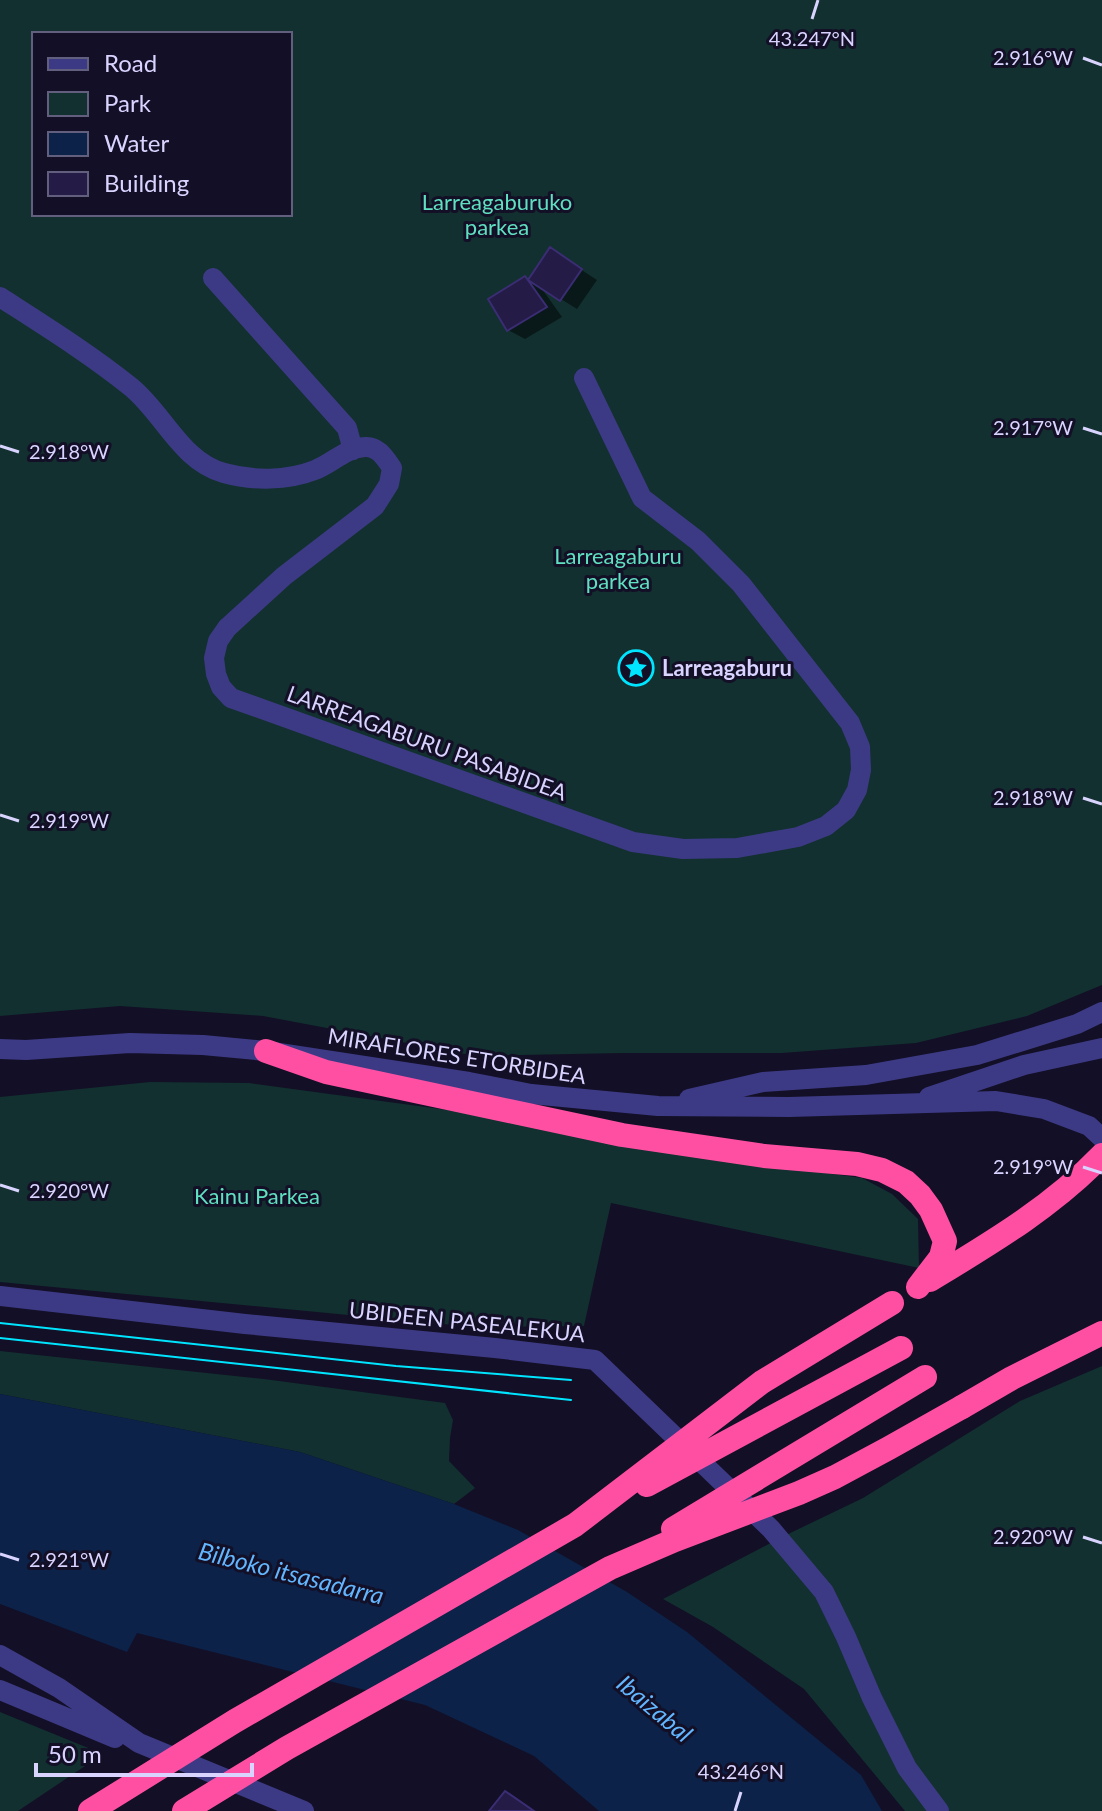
<svg xmlns="http://www.w3.org/2000/svg" width="1102" height="1811" viewBox="0 0 1102 1811" font-family="Lato,sans-serif">
<style>
.green{fill:#12302f;fill-rule:evenodd}
.water{fill:#0c2248}
.shadow{fill:#0007}
.building{fill:#241b47;stroke:#3b2d73;stroke-width:2}
.lines{fill:none;stroke-linecap:round;stroke-linejoin:round}
.minor{stroke:#3d3a85;stroke-width:20}
.highway{stroke:#ff4fa3;stroke-width:24}
.tram{stroke:#00e5ff;stroke-width:2}
.highway-bridge{stroke:#ff4fa3;stroke-width:24}
.ticks{fill:none;stroke:#d9d4ff;stroke-width:3}
.labels{text-anchor:middle;stroke-width:6;stroke-linejoin:round;paint-order:stroke}
.park-label{font-size:22px;fill:#5fe0c0;stroke:#130f26}
.poi-label{font-size:22px;font-weight:bold;fill:#d9d4ff;stroke:#130f26;text-anchor:start}
.street-label{font-size:22px;fill:#d9d4ff;stroke:#130f26}
.water-label{font-size:24px;font-style:italic;fill:#62b6ff;stroke:#130f26}
.ticks-label{font-size:20px;text-anchor:middle;fill:#d9d4ff;stroke:#130f26;stroke-width:6;stroke-linejoin:round;paint-order:stroke}
</style>
<rect width="100%" height="100%" fill="#130f26"/>
<path class="green" d="M 0,0 L 1102,0 L 1102,985 L 1027,1016 L 916,1043 L 782,1053 L 623,1053 L 476,1056 L 263,1016 L 120,1006 L 0,1016 ZM 34,34 L 290,34 L 290,214 L 34,214 Z
M 150,1082 L 249,1083 L 455,1111 L 639,1148 L 862,1178 L 892,1194 L 918,1219 L 919,1268 L 611,1203 L 584,1326 L 474,1327 L 0,1282 L 0,1097 Z
M 0,1351 L 264,1379 L 445,1403 L 453,1420 L 450,1438 L 449,1461 L 475,1488 L 454,1504 L 300,1452 L 0,1394 Z
M 1102,1366 L 1102,1811 L 905,1811 L 804,1689 L 713,1627 L 663,1599 L 784,1536 L 863,1498 L 1020,1401 Z
M 0,1712 L 103,1754 L 18,1811 L 0,1811 Z"/>
<path class="water" d="M 0,1394 L 300,1452 L 454,1504 L 518,1530 L 627,1592 L 687,1632 L 861,1775 L 882,1811 L 599,1811 L 534,1756 L 425,1705 L 137,1633 L 127,1652 L 0,1604 Z"/>
<path class="shadow" d="M 551,250 L 597,280 L 577,309 L 540,286 L 562,317 L 525,339 L 508,330 L 525,279 L 529,281 Z"/>
<path class="building" d="M 550,247 L 582,269 L 560,301 L 528,280 Z
M 525,276 L 547,307 L 507,331 L 488,299 Z
M 505,1791 L 534,1811 L 489,1811 Z"/>
<g class="lines">
<path class="minor" d="M 213,278 L 347,428 L 353,450
M 0,297 C 45,326 90,354 131,387 C 164,414 181,461 224,473 C 253,481 287,481 315,470 C 331,464 346,448 365,447 C 378,446 385,458 392,468 L 389,484 L 375,506 L 284,576 L 227,628 L 218,641 L 214,658 L 216,674 L 221,687 L 231,698 L 633,842 L 683,849 L 737,848 L 798,837 L 826,826 L 846,810 L 857,790 L 861,770 L 860,747 L 850,723 L 741,584 L 698,541 L 642,498 L 584,378
M 0,1049 L 26,1050 L 130,1043 L 203,1045 L 266,1051 L 469,1082 L 531,1094 L 658,1106 L 789,1107 L 996,1101 L 1044,1109 L 1089,1126 L 1102,1138
M 929,1097 L 1024,1065 L 1102,1048
M 689,1099 L 763,1082 L 866,1075 L 977,1055 L 1077,1024 L 1102,1012
M 0,1296 L 245,1324 L 495,1348 L 595,1360 L 771,1529 L 824,1592 L 846,1637 L 872,1698 L 907,1768 L 939,1811
M 0,1655 L 59,1688 L 139,1743 L 304,1811
M 0,1690 L 115,1738"/>
<path class="highway" d="M 266,1051 L 326,1072 L 622,1135 L 764,1156 L 857,1164 L 882,1170 L 906,1182 L 920,1195 L 931,1210 L 945,1241 L 941,1257 L 918,1287
M 930,1280 C 991,1243 1052,1207 1102,1155
M 962,1407 L 1012,1378 L 1102,1333"/>
<path class="tram" d="M 0,1323 L 396,1366 L 571,1380
M 0,1338 L 571,1400"/>
<path class="highway-bridge" d="M 647,1485 L 901,1348
M 673,1529 L 925,1377
M 90,1811 L 235,1721 L 575,1525 L 762,1382 L 892,1303
M 184,1811 L 287,1748 L 610,1568 L 675,1540 L 799,1493 L 835,1477 L 889,1448 L 962,1407"/>
</g>
<path class="ticks" d="M 812,19 L 818,0M 1083,58 L 1102,65M 1083,428 L 1102,434M 0,446 L 19,452M 1083,798 L 1102,804M 0,815 L 19,821M 1083,1167 L 1102,1173M 0,1185 L 19,1191M 1083,1537 L 1102,1543M 0,1554 L 19,1560M 735,1811 L 741,1792"/>
<defs>
<symbol id="sight-ring" viewBox="-11 -11 22 22"><circle r="9.5" fill="#130f26" stroke="#00e5ff" stroke-width="1.5"/><path d="M0-6L1.8-2.2L6-1.7L2.9 1.2L3.7 5.4L0 3.3L-3.7 5.4L-2.9 1.2L-6-1.7L-1.8-2.2Z" fill="#00e5ff"/></symbol>
</defs>
<g fill-rule="evenodd">
<use href="#sight-ring" x="616" y="648" width="40" height="40"/>
</g>
<g class="labels">
<g class="park-label">
<text x="497" y="210">Larreagaburuko<tspan x="497" dy="25">parkea</tspan></text>
<text x="618" y="564">Larreagaburu<tspan x="618" dy="25">parkea</tspan></text>
<text x="257" y="1204">Kainu Parkea</text>
</g>
<g class="poi-label">
<text x="662" y="676">Larreagaburu</text>
</g>
<g class="street-label">
<text transform="translate(427 743) rotate(20)" y="8">LARREAGABURU PASABIDEA</text>
<text transform="translate(457 1056) rotate(9)" y="8">MIRAFLORES ETORBIDEA</text>
<text transform="translate(467 1322) rotate(6)" y="8">UBIDEEN PASEALEKUA</text>
</g>
<g class="water-label">
<text transform="translate(291 1574) rotate(14)" y="8">Bilboko itsasadarra</text>
<text transform="translate(654 1709) rotate(40)" y="8">Ibaizabal</text>
</g>
</g>
<g class="ticks-label">
<text x="812" y="46">43.247°N</text>
<text x="1033" y="65">2.916°W</text>
<text x="1033" y="435">2.917°W</text>
<text x="69" y="459">2.918°W</text>
<text x="1033" y="805">2.918°W</text>
<text x="69" y="828">2.919°W</text>
<text x="1033" y="1174">2.919°W</text>
<text x="69" y="1198">2.920°W</text>
<text x="1033" y="1544">2.920°W</text>
<text x="69" y="1567">2.921°W</text>
<text x="741" y="1779">43.246°N</text>
</g>
<rect x="32" y="32" width="260" height="184" fill="#130f26" stroke="#625e7d" stroke-width="2"/>
<rect x="48" y="58" width="40" height="12" fill="#3d3a85" stroke="#625e7d" stroke-width="2"/>
<text x="104" y="72" font-size="24" fill="#d9d4ff">Road</text>
<rect x="48" y="92" width="40" height="24" fill="#12302f" stroke="#625e7d" stroke-width="2"/>
<text x="104" y="112" font-size="24" fill="#d9d4ff">Park</text>
<rect x="48" y="132" width="40" height="24" fill="#0c2248" stroke="#625e7d" stroke-width="2"/>
<text x="104" y="152" font-size="24" fill="#d9d4ff">Water</text>
<rect x="48" y="172" width="40" height="24" fill="#241b47" stroke="#625e7d" stroke-width="2"/>
<text x="104" y="192" font-size="24" fill="#d9d4ff">Building</text>
<path d="M36 1763v12h216v-12" fill="none" stroke="#d9d4ff" stroke-width="4"/>
<text x="48" y="1763" font-size="24" fill="#d9d4ff" stroke="#130f26" stroke-width="6" paint-order="stroke">50 m</text>
</svg>
